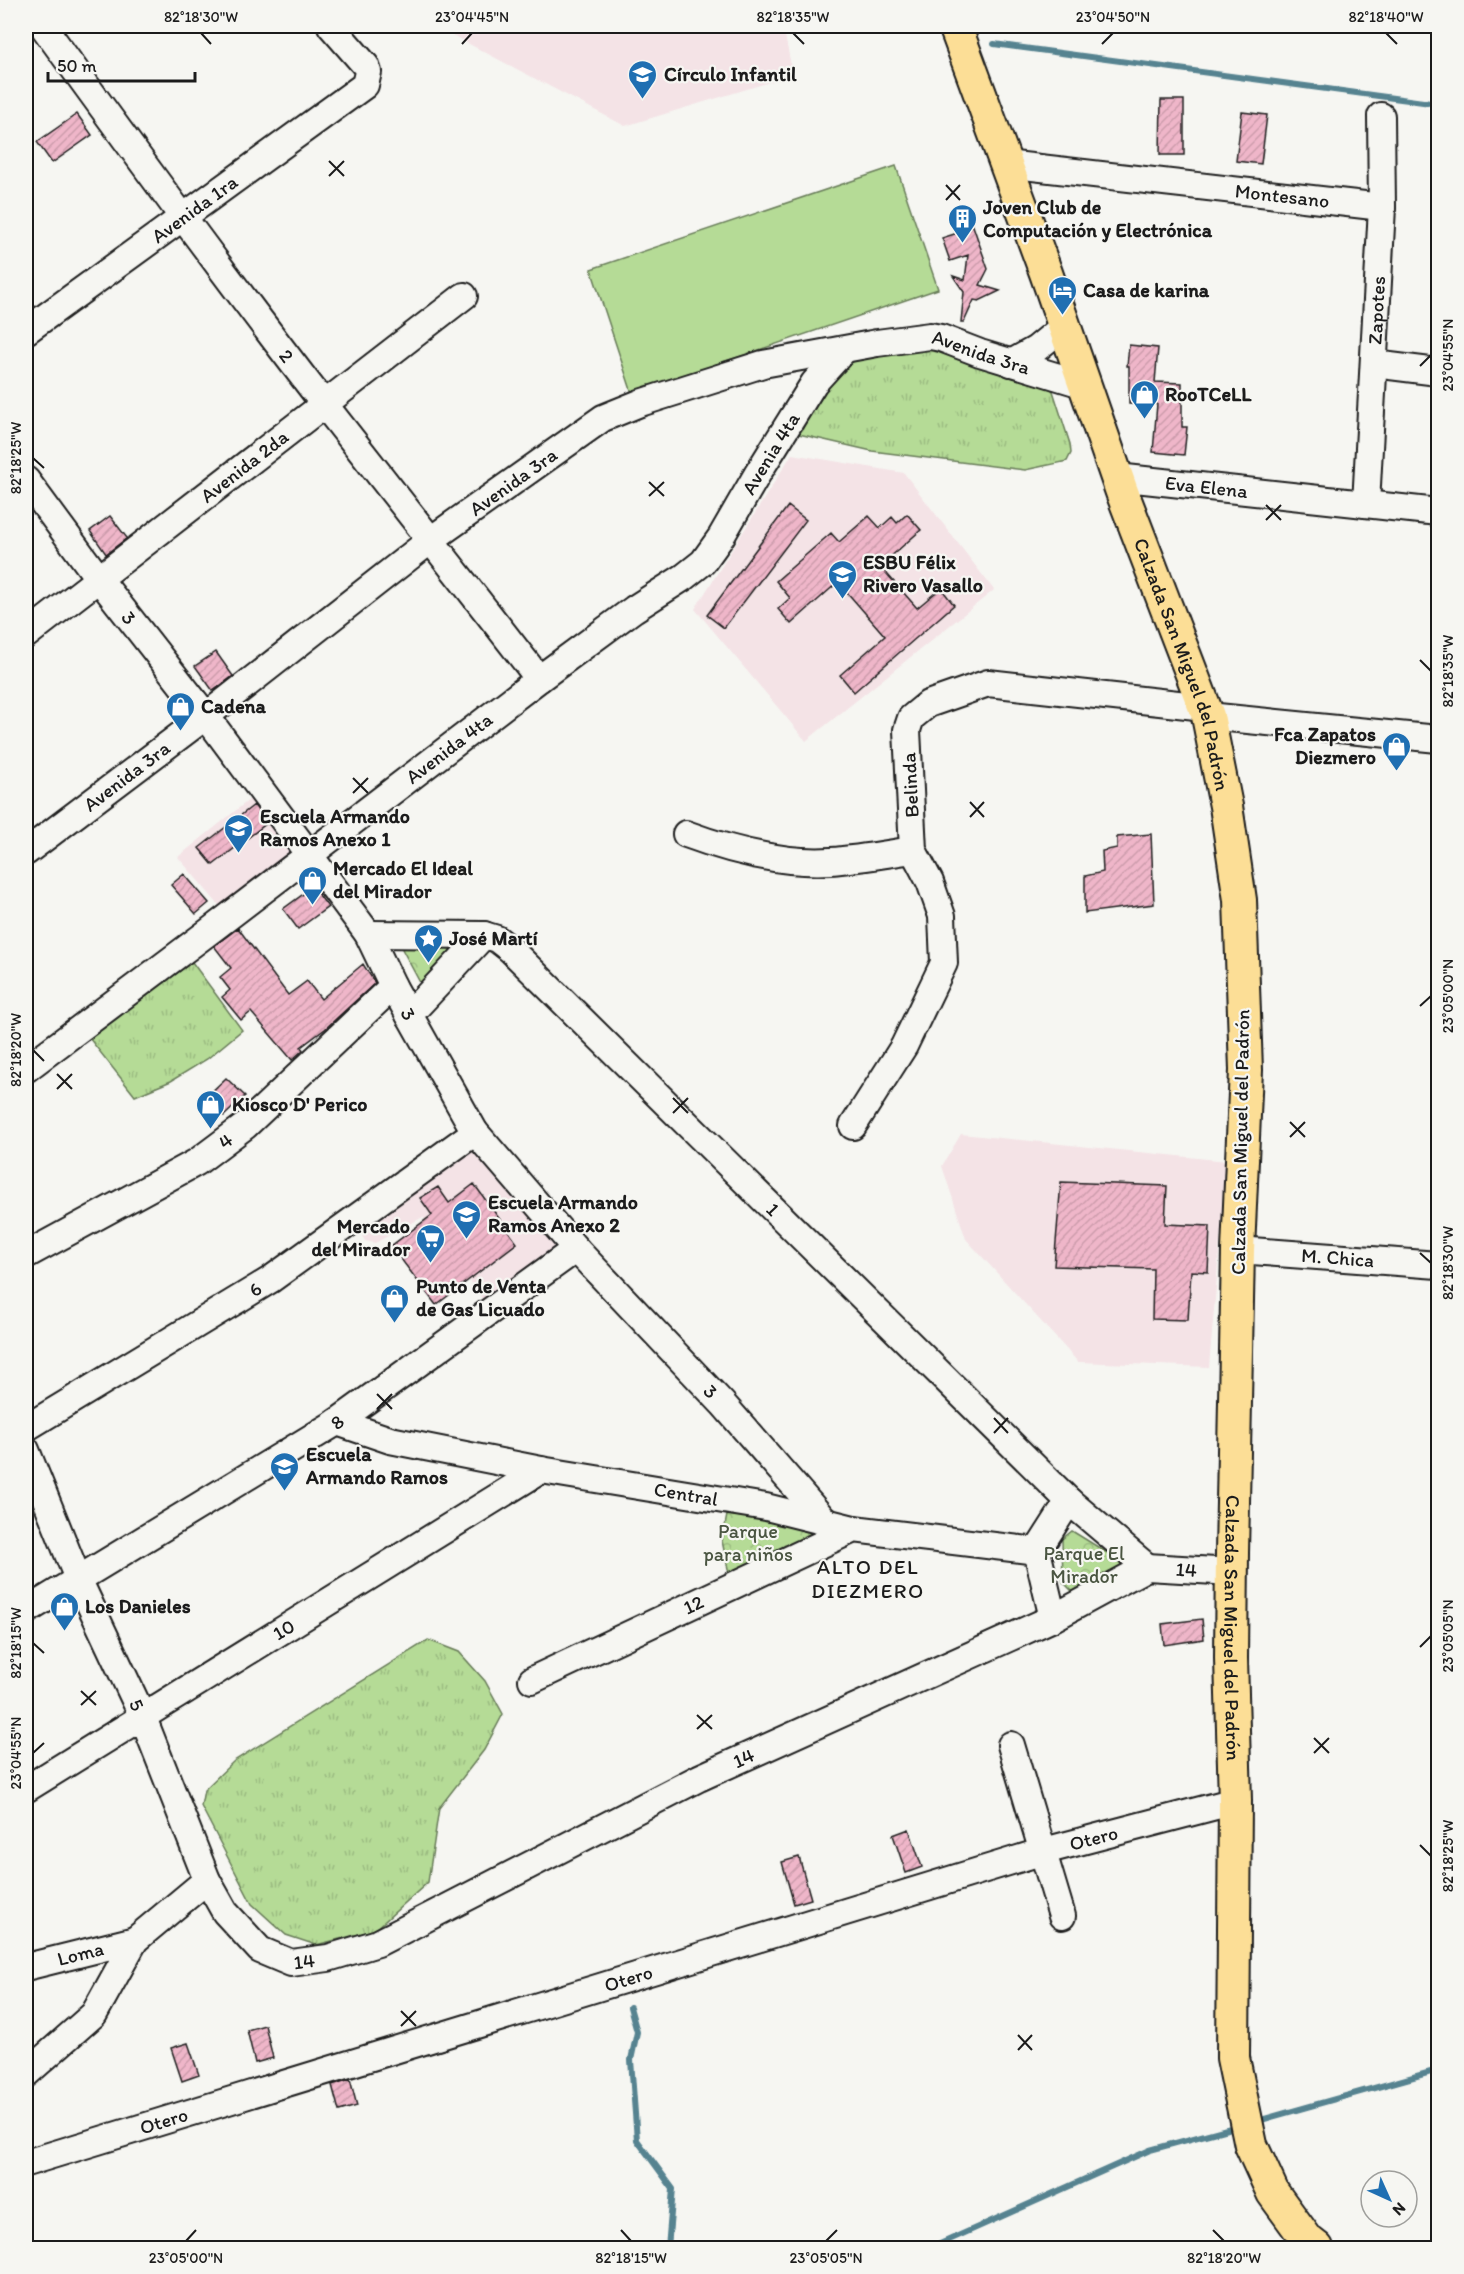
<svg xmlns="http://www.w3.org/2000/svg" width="1464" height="2274" viewBox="0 0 1464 2274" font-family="Itim,sans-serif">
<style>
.built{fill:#f4e3e6}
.grass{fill:url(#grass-tufts);stroke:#687c59;stroke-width:1.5}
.forest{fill:url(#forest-crowns);stroke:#687c59;stroke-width:1.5}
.garden{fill:#b5db96;stroke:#687c59;stroke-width:1.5}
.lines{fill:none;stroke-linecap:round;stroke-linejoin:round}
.stream{stroke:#568390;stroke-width:6}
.building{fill:url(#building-hatch);stroke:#1c1c1c;stroke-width:1.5}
.minor-casing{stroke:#1c1c1c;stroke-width:30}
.major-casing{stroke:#1c1c1c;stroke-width:36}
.minor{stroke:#f6f6f2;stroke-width:26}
.major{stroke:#fcde96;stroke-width:32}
.ticks{fill:none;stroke:#1c1c1c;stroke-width:2}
.labels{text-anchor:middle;stroke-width:4.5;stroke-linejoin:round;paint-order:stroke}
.poi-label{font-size:20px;font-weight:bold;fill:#1c1c1c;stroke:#f6f6f2;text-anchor:start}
.street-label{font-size:20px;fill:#1c1c1c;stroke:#f6f6f2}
.park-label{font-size:20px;fill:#4a5541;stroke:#f6f6f2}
.neighbourhood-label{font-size:21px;letter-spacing:1.5px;fill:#1c1c1c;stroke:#f6f6f2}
.neatline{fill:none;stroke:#1c1c1c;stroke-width:2}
.ticks-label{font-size:15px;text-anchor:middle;fill:#1c1c1c}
</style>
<defs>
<pattern id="grass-tufts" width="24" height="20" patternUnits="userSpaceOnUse" patternTransform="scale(1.5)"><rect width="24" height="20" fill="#b5db96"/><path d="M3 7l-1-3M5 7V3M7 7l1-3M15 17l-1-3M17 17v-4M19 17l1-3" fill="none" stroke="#9bbb81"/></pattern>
<pattern id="forest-crowns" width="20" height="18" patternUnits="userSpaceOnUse" patternTransform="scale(1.5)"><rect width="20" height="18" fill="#b5db96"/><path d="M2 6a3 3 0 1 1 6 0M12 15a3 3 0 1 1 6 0" fill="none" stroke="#9bbb81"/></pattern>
<pattern id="building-hatch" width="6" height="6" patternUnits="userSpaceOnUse" patternTransform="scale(1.5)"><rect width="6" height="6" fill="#efb6c9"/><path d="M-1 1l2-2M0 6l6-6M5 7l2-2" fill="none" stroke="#cc9cac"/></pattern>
</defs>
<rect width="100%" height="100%" fill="#f6f6f2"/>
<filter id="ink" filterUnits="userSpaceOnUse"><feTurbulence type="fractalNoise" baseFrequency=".0167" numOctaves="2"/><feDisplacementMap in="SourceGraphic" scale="12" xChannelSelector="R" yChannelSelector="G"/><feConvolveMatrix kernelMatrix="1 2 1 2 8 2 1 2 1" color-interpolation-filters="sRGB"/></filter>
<g filter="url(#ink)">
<path class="built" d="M 435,26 L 783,26 L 793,75 L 625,126 Z
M 792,454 L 904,473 L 994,590 L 806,741 L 695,609 Z
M 255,795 L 300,851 L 223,910 L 178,857 Z
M 961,1134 L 1227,1161 L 1209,1367 L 1078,1362 L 966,1239 L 942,1166 Z
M 476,1151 L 567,1246 L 485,1303 L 423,1217 L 375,1243 L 365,1241 L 362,1236 L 368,1228 L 409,1187 L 465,1152 Z"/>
<path class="grass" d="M 930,341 L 1030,374 L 1053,391 L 1070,444 L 1071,453 L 1067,461 L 1025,470 L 872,451 L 790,432 L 833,367 Z
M 192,962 L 242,1030 L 207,1059 L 171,1081 L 135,1096 L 89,1038 Z
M 428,1640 L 459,1652 L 485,1681 L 503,1714 L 484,1750 L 439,1808 L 428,1882 L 375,1930 L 316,1945 L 286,1935 L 252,1904 L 201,1806 L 204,1790 L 234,1761 Z"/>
<path class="forest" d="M 401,947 L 462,948 L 424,990 Z
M 727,1515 L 810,1525 L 811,1542 L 730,1578 L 722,1541 Z
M 1072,1531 L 1127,1565 L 1075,1594 L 1063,1582 L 1062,1539 Z"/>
<path class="garden" d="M 896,166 L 938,289 L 632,393 L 591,269 Z"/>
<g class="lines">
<path class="stream" d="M 994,44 L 1438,104
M 630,2007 L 637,2032 L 631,2060 L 637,2140 L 673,2189 L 668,2248
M 1254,2122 L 1438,2070
M 938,2248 L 940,2244 L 1150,2150 L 1238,2126"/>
</g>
<path class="building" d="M 1161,100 L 1184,100 L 1184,155 L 1160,155 Z
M 1242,112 L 1267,115 L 1261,164 L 1236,161 Z
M 77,114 L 92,135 L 52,163 L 37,142 Z
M 971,220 L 988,269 L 980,285 L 1000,291 L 979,301 L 974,300 L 964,322 L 961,322 L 964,292 L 953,276 L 965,280 L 968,255 L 950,261 L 942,238 L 970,229 Z
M 1129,345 L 1158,348 L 1155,382 L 1182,383 L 1182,427 L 1187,427 L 1184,455 L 1153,452 L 1157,404 L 1129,404 L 1129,366 L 1127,366 Z
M 788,506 L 806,520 L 724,628 L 707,615 Z
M 907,514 L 921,530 L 880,566 L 917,608 L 941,588 L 954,605 L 854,692 L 840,675 L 885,636 L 838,582 L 791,624 L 778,609 L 790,598 L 776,581 L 831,533 L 839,542 L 869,516 L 880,528 L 892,517 L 897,523 Z
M 110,516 L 127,538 L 106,554 L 90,531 Z
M 216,652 L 233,676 L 213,691 L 195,666 Z
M 254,805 L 267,823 L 213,865 L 199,848 Z
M 1151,834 L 1154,904 L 1085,913 L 1085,876 L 1103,872 L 1102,851 L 1117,848 L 1117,837 Z
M 184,874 L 209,903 L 196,914 L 171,885 Z
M 313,887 L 328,907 L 298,929 L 283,909 Z
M 238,928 L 288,995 L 307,981 L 321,999 L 363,964 L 375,983 L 325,1029 L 301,1047 L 303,1050 L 292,1060 L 251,1012 L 241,1020 L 222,997 L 230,990 L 220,977 L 231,968 L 214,946 Z
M 226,1078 L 245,1096 L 224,1116 L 206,1097 Z
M 1061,1182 L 1167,1186 L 1165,1224 L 1210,1226 L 1208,1272 L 1191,1271 L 1188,1320 L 1152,1319 L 1153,1269 L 1054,1266 Z
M 474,1184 L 517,1243 L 436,1305 L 391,1246 L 432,1215 L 420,1198 L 438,1187 L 449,1203 Z
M 1202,1619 L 1204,1639 L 1164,1645 L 1162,1624 Z
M 909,1829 L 922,1867 L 906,1873 L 893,1835 Z
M 799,1857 L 811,1899 L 794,1904 L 782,1862 Z
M 265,2025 L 273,2058 L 255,2063 L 247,2030 Z
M 188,2043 L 199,2075 L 182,2081 L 171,2048 Z
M 350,2079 L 357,2106 L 339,2111 L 332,2085 Z"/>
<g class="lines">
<defs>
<g id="minor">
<path id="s1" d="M 43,26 C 135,153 228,280 324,404 C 396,496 468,587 539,679"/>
<path id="s2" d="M 1005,164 L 1382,207"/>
<path id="s3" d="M 26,331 L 365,85 L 368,72 L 366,66 L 331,26"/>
<path d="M 1011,363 L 1036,349 L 1064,326"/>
<path d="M 1374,364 L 1438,372"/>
<path id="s4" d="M 1117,477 L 1438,512"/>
<path id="s5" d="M 26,480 L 99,579 L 206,716 L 368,934 L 393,986 L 475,1132 L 576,1249 L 723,1404 L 825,1521"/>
<path id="s6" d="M 1366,504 L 1382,207 L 1381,116"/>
<path id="s7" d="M 26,635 L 464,296"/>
<path d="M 1208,716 L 1438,739"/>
<path d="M 686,834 C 732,851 782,864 831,861 C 859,859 886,854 913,850"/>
<path id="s8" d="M 26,852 L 206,716 L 432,539 L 603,418 L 640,403 L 763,364 L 877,343 L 930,336 L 941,338 L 980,353 L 1085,385"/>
<path id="s9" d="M 368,934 L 484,935 L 497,939 L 511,950 L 1069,1501 L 1147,1567"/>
<path d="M 409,1015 L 484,935"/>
<path id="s10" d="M 26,1069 L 215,927 L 539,679 L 634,609 L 684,577 L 703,562 L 721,537 L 758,473 L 814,383 L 844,350"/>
<path d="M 853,1126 L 904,1046 L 944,963 L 942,916 L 930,882 L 913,850 L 907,730 L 911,718 L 928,704 L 988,683 L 1205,707"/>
<path id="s11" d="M 1238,1250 L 1438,1265"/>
<path id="s12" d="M 26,1255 L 197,1162 L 245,1126 L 393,986"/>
<path id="s13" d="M 337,1422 L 390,1440 L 541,1470 L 766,1507 L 854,1529 L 1037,1551"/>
<path id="s14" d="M 26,1428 L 270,1280 L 475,1132"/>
<path id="s15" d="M 26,1450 L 78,1579 L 142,1715 L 207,1880 L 225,1912 L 260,1950 L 291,1963 L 328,1958 L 378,1943 L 699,1778 L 1053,1618 L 1147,1567 L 1233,1572"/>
<path id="s16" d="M 26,1611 L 337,1422 L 576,1249"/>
<path d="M 1053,1618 L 1037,1551 L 1069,1501"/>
<path id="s17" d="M 532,1680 L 854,1529"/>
<path d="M 1011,1745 L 1062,1916"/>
<path id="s18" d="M 26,1789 L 541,1470"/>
<path id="s19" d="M 26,1967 L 135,1940"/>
<path d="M 26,2074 L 94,2014 L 135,1940 L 207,1880"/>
<path id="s20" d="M 26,2163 L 1044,1851 L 1235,1801"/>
</g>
<g id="major">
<path id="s21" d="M 955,26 L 1046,273 L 1122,492 L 1208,716 L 1226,806 L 1240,900 L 1246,1070 L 1238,1250 L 1232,1553 L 1231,1658 L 1235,1801 L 1233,2058 L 1251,2145 L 1273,2193 L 1308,2241 L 1317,2248"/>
</g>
</defs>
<use href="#minor" class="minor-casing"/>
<use href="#major" class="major-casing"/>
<use href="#minor" class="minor"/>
<use href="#major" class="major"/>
</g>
</g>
<path class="ticks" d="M 201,33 L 211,44M 793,33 L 804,44M 1386,33 L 1397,44M 462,44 L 472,33M 1102,44 L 1113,33M 329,161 L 344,176M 329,176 L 344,161M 946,185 L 960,200M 946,200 L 960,185M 1420,366 L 1431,355M 33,458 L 44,468M 649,482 L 664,496M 649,496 L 664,482M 1266,505 L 1281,520M 1266,520 L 1281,505M 1420,660 L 1431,671M 353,778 L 368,793M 353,793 L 368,778M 970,802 L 984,817M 970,817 L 984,802M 1420,1006 L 1431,996M 33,1050 L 44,1061M 57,1074 L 72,1089M 57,1089 L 72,1074M 673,1098 L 688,1113M 673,1113 L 688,1098M 1290,1122 L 1305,1137M 1290,1137 L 1305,1122M 1420,1253 L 1431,1263M 377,1394 L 392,1409M 377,1409 L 392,1394M 994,1418 L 1008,1433M 994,1433 L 1008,1418M 33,1643 L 44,1653M 1420,1647 L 1431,1636M 81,1691 L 96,1705M 81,1705 L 96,1691M 697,1715 L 712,1729M 697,1729 L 712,1715M 1314,1738 L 1329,1753M 33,1753 L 44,1743M 1314,1753 L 1329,1738M 1420,1845 L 1431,1856M 401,2011 L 416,2026M 401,2026 L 416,2011M 1018,2035 L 1032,2050M 1018,2050 L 1032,2035M 621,2230 L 631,2241M 1213,2230 L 1224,2241M 186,2241 L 196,2230M 826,2241 L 837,2230"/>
<defs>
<symbol id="school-pin" viewBox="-11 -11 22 30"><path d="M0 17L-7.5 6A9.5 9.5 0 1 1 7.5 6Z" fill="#1f6fb2" stroke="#f6f6f2"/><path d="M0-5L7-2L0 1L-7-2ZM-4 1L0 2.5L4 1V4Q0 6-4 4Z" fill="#fff"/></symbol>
<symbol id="building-pin" viewBox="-11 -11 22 30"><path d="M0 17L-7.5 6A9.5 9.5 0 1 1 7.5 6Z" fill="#1f6fb2" stroke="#f6f6f2"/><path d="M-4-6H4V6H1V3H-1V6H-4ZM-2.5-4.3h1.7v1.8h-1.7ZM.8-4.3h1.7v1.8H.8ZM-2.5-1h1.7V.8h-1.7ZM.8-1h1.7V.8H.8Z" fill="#fff"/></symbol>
<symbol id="hotel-pin" viewBox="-11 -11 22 30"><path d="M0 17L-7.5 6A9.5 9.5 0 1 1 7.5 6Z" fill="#1f6fb2" stroke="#f6f6f2"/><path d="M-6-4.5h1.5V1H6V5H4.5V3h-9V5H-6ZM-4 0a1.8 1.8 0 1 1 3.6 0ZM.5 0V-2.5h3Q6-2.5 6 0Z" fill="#fff"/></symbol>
<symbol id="shop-pin" viewBox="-11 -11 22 30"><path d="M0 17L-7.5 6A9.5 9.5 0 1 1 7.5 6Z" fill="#1f6fb2" stroke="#f6f6f2"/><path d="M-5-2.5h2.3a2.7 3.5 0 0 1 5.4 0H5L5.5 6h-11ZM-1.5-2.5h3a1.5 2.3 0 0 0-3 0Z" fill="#fff"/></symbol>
<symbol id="sight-pin" viewBox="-11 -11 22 30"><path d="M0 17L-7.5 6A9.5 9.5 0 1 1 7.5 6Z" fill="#1f6fb2" stroke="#f6f6f2"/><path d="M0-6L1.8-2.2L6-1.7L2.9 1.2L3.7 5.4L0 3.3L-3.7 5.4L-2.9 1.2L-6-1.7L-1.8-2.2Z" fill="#fff"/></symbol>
<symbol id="supermarket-pin" viewBox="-11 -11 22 30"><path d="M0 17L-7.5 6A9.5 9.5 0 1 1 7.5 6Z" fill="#1f6fb2" stroke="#f6f6f2"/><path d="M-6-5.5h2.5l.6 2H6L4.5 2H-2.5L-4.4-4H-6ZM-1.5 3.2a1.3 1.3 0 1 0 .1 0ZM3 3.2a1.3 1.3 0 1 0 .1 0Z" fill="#fff"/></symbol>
</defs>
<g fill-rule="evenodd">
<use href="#school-pin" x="626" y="58" width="33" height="45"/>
<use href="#building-pin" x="946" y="202" width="33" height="45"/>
<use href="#hotel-pin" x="1046" y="274" width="33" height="45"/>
<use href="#shop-pin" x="1128" y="378" width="33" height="45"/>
<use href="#school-pin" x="826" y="558" width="33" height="45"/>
<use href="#shop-pin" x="164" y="690" width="33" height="45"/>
<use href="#shop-pin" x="1380" y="730" width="33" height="45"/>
<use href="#school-pin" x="222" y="812" width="33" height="45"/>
<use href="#shop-pin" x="296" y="864" width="33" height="45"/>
<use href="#sight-pin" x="412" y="922" width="33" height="45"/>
<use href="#shop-pin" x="194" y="1088" width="33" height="45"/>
<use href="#school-pin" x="450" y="1198" width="33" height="45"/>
<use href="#supermarket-pin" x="414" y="1222" width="33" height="45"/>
<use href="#shop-pin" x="378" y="1282" width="33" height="45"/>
<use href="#school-pin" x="268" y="1450" width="33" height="45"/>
<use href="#shop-pin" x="48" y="1590" width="33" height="45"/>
</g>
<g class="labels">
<g class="poi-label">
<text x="664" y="81">Círculo Infantil</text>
<text x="983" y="214">Joven Club de<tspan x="983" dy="23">Computación y Electrónica</tspan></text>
<text x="1083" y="297">Casa de karina</text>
<text x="1165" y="401">RooTCeLL</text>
<text x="863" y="569">ESBU Félix<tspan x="863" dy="23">Rivero Vasallo</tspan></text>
<text x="201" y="713">Cadena</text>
<text x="1376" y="741" text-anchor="end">Fca Zapatos<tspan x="1376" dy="23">Diezmero</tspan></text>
<text x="260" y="823">Escuela Armando<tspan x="260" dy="23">Ramos Anexo 1</tspan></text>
<text x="333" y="875">Mercado El Ideal<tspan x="333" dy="23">del Mirador</tspan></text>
<text x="449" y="945">José Martí</text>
<text x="232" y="1111">Kiosco D' Perico</text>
<text x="488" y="1209">Escuela Armando<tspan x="488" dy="23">Ramos Anexo 2</tspan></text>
<text x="410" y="1233" text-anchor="end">Mercado<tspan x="410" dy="23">del Mirador</tspan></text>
<text x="416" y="1293">Punto de Venta<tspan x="416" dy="23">de Gas Licuado</tspan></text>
<text x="306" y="1461">Escuela<tspan x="306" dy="23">Armando Ramos</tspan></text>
<text x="85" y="1613">Los Danieles</text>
</g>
<g class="street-label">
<text dy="7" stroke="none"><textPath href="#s2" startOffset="279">Montesano</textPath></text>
<text dy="7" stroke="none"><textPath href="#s3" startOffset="208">Avenida 1ra</textPath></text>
<text dy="7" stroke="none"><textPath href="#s6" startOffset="194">Zapotes</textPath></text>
<text dy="7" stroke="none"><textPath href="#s8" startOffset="1114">Avenida 3ra</textPath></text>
<text dy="7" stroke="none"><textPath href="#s1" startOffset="410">2</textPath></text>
<text dy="7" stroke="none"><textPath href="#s10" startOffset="974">Avenia 4ta</textPath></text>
<text dy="7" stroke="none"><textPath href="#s7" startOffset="276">Avenida 2da</textPath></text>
<text dy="7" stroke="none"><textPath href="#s8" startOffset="612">Avenida 3ra</textPath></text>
<text dy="7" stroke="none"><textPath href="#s4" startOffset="90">Eva Elena</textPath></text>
<text dy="7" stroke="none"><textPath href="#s5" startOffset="172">3</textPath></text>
<text dy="7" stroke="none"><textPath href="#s21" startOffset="678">Calzada San Miguel del Padrón</textPath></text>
<text dy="7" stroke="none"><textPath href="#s10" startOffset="531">Avenida 4ta</textPath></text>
<text dy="7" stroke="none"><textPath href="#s8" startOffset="126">Avenida 3ra</textPath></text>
<text transform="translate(910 785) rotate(-93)" y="7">Belinda</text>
<text dy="7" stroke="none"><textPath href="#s5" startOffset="658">3</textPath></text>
<text dy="7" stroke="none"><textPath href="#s12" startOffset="230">4</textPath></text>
<text transform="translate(1240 1142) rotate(-89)" y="7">Calzada San Miguel del Padrón</text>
<text dy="7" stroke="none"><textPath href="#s9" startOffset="516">1</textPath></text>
<text dy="7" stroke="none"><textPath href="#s11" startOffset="100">M. Chica</textPath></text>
<text dy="7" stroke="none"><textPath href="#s14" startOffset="268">6</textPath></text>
<text dy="7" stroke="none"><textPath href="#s5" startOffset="1144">3</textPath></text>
<text dy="7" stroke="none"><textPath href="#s16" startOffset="364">8</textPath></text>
<text dy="7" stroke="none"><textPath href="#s13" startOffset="357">Central</textPath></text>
<text dy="7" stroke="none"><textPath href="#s15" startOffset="1574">14</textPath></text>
<text dy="7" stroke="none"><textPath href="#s17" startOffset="178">12</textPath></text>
<text dy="7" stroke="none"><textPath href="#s21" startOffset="1650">Calzada San Miguel del Padrón</textPath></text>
<text dy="7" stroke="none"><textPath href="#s18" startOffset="303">10</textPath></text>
<text dy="7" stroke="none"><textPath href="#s15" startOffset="278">5</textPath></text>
<text dy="7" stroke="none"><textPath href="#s15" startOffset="1088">14</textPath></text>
<text dy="7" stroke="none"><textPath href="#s20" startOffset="1116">Otero</textPath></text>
<text dy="7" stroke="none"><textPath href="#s19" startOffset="56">Loma</textPath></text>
<text dy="7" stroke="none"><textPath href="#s15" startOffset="602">14</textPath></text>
<text dy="7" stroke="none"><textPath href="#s20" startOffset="630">Otero</textPath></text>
<text dy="7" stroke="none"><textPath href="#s20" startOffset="144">Otero</textPath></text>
</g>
<g class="park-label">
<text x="748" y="1538">Parque<tspan x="748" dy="23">para niños</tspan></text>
<text x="1084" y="1560">Parque El<tspan x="1084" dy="23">Mirador</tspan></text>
</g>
<g class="neighbourhood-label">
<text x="868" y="1574">ALTO DEL<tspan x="868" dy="24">DIEZMERO</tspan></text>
</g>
</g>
<rect width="1464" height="2274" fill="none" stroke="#f6f6f2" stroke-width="66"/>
<g transform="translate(1389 2199) rotate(135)"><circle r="28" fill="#f6f6f2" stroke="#9f9f9c" stroke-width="1.5"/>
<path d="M0-4.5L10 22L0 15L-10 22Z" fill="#1f6fb2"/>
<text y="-9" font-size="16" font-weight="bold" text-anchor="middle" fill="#1c1c1c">N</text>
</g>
<path d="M48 72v9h147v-9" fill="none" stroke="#1c1c1c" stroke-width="3"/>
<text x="57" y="72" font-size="18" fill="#1c1c1c" stroke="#f6f6f2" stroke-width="4.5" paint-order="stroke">50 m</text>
<rect x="33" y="33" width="1398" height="2208" class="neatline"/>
<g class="ticks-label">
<text x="201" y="22">82°18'30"W</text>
<text x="472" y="22">23°04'45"N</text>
<text x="793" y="22">82°18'35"W</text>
<text x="1113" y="22">23°04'50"N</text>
<text x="1386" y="22">82°18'40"W</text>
<text transform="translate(1448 355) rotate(-90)" y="5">23°04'55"N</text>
<text transform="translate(16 458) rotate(-90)" y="5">82°18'25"W</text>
<text transform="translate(1448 671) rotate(-90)" y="5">82°18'35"W</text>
<text transform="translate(1448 996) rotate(-90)" y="5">23°05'00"N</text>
<text transform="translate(16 1050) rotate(-90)" y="5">82°18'20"W</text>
<text transform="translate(1448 1263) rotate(-90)" y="5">82°18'30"W</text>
<text transform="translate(1448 1636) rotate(-90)" y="5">23°05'05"N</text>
<text transform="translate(16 1643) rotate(-90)" y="5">82°18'15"W</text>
<text transform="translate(16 1753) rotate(-90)" y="5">23°04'55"N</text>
<text transform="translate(1448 1856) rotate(-90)" y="5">82°18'25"W</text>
<text x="186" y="2263">23°05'00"N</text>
<text x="631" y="2263">82°18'15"W</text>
<text x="826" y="2263">23°05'05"N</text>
<text x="1224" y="2263">82°18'20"W</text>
</g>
</svg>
